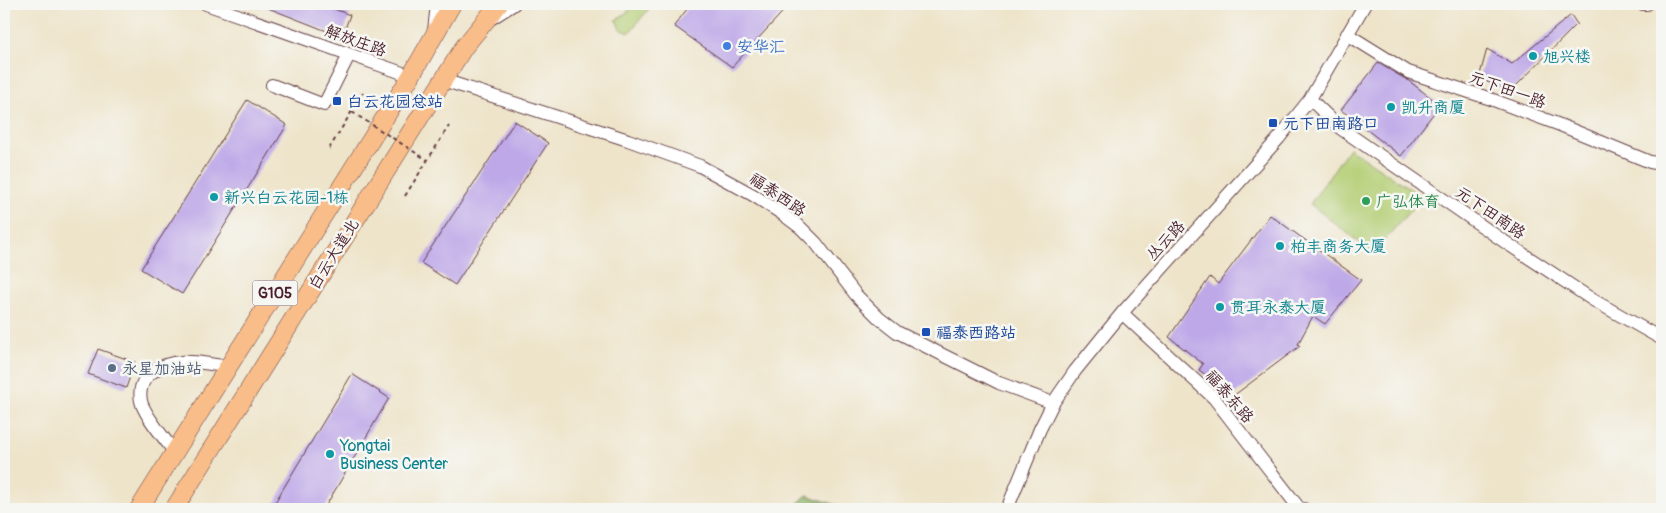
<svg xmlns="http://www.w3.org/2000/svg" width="1666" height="513" viewBox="0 0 1666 513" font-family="Pangolin,'LXGW WenKai TC',sans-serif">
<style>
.green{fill:#b3ce73;stroke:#7e764f}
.forest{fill:#8eb165;stroke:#6c6848}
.building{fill:#bea8e8}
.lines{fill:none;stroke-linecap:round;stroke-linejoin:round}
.minor-casing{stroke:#633d43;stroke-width:14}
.highway-casing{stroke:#633d43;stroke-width:19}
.path{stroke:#633d43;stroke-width:2;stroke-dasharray:4 4;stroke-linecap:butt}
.minor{stroke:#fff;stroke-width:12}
.highway{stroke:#f8bd89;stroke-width:18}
.path-bridge{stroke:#633d43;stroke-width:2;stroke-dasharray:4 4;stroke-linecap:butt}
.shop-dot{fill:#3f7fe0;stroke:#f6f6f2;stroke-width:2}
.culture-dot{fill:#0f9aa8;stroke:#f6f6f2;stroke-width:2}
.transit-dot{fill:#1a4fb4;stroke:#f6f6f2;stroke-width:2}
.leisure-dot{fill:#2e9e5b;stroke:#f6f6f2;stroke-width:2}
.service-dot{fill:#5c6f8a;stroke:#f6f6f2;stroke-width:2}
.labels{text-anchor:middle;stroke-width:5;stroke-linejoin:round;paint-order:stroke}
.shield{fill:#f6f6f2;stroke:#7e6067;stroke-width:1}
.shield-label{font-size:15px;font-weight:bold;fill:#4a1f2b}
.street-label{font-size:16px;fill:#4a1f2b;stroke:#f6f6f2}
.shop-label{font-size:16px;fill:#366cbe;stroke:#f6f6f2;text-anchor:start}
.culture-label{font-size:16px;fill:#0d838f;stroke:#f6f6f2;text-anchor:start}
.transit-label{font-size:16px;fill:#164399;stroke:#f6f6f2;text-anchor:start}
.leisure-label{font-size:16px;fill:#27864d;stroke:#f6f6f2;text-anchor:start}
.service-label{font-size:16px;fill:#4e5e75;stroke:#f6f6f2;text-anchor:start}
</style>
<rect width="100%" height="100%" fill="#f6f6f2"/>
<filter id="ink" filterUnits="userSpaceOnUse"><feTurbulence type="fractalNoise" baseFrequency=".02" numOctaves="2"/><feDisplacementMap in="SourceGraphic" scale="10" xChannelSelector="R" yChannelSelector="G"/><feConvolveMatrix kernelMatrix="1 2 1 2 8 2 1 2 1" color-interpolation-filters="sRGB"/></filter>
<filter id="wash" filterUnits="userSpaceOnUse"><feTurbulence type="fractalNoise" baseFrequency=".0096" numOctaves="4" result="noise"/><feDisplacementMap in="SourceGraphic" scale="20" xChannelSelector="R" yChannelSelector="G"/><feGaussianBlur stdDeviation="1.12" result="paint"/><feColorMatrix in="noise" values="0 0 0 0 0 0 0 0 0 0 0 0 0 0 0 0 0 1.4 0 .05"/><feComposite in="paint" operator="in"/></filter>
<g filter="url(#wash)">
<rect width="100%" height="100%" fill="#eee4ca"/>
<path class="green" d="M 638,4 L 651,4 L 652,5 L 629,33 L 620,29 L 616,20 Z
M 1349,148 L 1422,197 L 1373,253 L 1310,204 Z"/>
<path class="forest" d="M 807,495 L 848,509 L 791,509 Z"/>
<g id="blocks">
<path class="building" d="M 258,4 L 321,4 L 350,15 L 342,37 Z
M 691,4 L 790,4 L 732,67 L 674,26 Z
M 1571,15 L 1577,24 L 1510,92 L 1479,78 L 1487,49 L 1512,64 Z
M 1378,63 L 1409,81 L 1440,105 L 1401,156 L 1341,110 Z
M 247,100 L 287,125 L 182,294 L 141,269 Z
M 515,121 L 548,143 L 455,285 L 421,263 Z
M 1270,215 L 1361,280 L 1325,324 L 1313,316 L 1298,344 L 1300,346 L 1233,396 L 1199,370 L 1203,364 L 1169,337 L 1210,277 L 1218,284 Z
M 98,349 L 135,362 L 126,388 L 88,374 Z
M 352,374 L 389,398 L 324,509 L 271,509 Z"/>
</g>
</g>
<g filter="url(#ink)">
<use href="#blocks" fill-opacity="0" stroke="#633d43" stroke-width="1"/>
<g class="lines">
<defs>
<path id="minor" d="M 206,4 L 411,76
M 1643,4 L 1647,4
M 492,18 L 514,4
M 434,31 L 437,4
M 1347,34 L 1408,72 L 1488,98 L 1560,125 L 1650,162 L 1662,164
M 443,80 L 628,140 L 700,166 L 753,195 L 781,213 L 801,228 L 816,243 L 856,295 L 879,318 L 897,332 L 999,383 L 1053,403
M 272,85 L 324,105 L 349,55
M 1310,99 L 1340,128 L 1505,242 L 1593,300 L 1662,339
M 1122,313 L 1214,398 L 1299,508 L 1304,509
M 175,453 C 166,440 144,415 141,401 C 139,390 142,380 151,373 C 174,355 201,363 229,367
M 1007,509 L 1040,429 L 1053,403 L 1075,371 L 1122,313 L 1279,138 L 1310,99 L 1365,4"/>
<path id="highway" d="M 139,509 L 411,76 L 452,4
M 174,509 L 464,47 L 499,4"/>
</defs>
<use href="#minor" class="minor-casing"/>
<use href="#highway" class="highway-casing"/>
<path class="path" d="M 329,149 L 363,93
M 405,196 L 449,126"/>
<use href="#minor" class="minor"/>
<use href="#highway" class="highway"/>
<path class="path-bridge" d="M 352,112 L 427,160"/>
</g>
</g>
<circle class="shop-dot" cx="727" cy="46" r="5"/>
<g class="culture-dot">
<circle cx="1533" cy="56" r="5"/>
<circle cx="1391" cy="107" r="5"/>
<circle cx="214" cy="197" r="5"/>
<circle cx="1280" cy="246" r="5"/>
<circle cx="1220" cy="307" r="5"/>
<circle cx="330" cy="454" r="5"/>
</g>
<g class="transit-dot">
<rect x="332" y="96" width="10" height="10" rx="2.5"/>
<rect x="1268" y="118" width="10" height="10" rx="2.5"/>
<rect x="921" y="327" width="10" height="10" rx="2.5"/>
</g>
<circle class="leisure-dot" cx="1366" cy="201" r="5"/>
<circle class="service-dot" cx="112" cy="368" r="5"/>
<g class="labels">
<rect class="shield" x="252.5" y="280.5" width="45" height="25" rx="4"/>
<g class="shield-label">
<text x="275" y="298">G105</text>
</g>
<g class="street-label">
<text transform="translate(356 40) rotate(20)" y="6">解放庄路</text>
<text transform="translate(1508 89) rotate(20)" y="6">元下田一路</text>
<text transform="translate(778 194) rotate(34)" y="6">福泰西路</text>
<text transform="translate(1491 212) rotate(34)" y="6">元下田南路</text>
<text transform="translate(1165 240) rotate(-47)" y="6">丛云路</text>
<text transform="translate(333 254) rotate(-58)" y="6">白云大道北</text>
<text transform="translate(1230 396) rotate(49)" y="6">福泰东路</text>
</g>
<g class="shop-label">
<text x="737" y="52">安华汇</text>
</g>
<g class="culture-label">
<text x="1543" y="62">旭兴楼</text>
<text x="1401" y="113">凯升商厦</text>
<text x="224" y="203">新兴白云花园-1栋</text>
<text x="1290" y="252">柏丰商务大厦</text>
<text x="1230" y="313">贯耳永泰大厦</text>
<text x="340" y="451">Yongtai<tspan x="340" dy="18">Business Center</tspan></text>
</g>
<g class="transit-label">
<text x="347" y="107">白云花园总站</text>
<text x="1283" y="129">元下田南路口</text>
<text x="936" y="338">福泰西路站</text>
</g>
<g class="leisure-label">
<text x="1376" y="207">广弘体育</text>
</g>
<g class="service-label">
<text x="122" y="374">永星加油站</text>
</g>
</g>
<rect width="1666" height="513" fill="none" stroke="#f6f6f2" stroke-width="20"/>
</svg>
